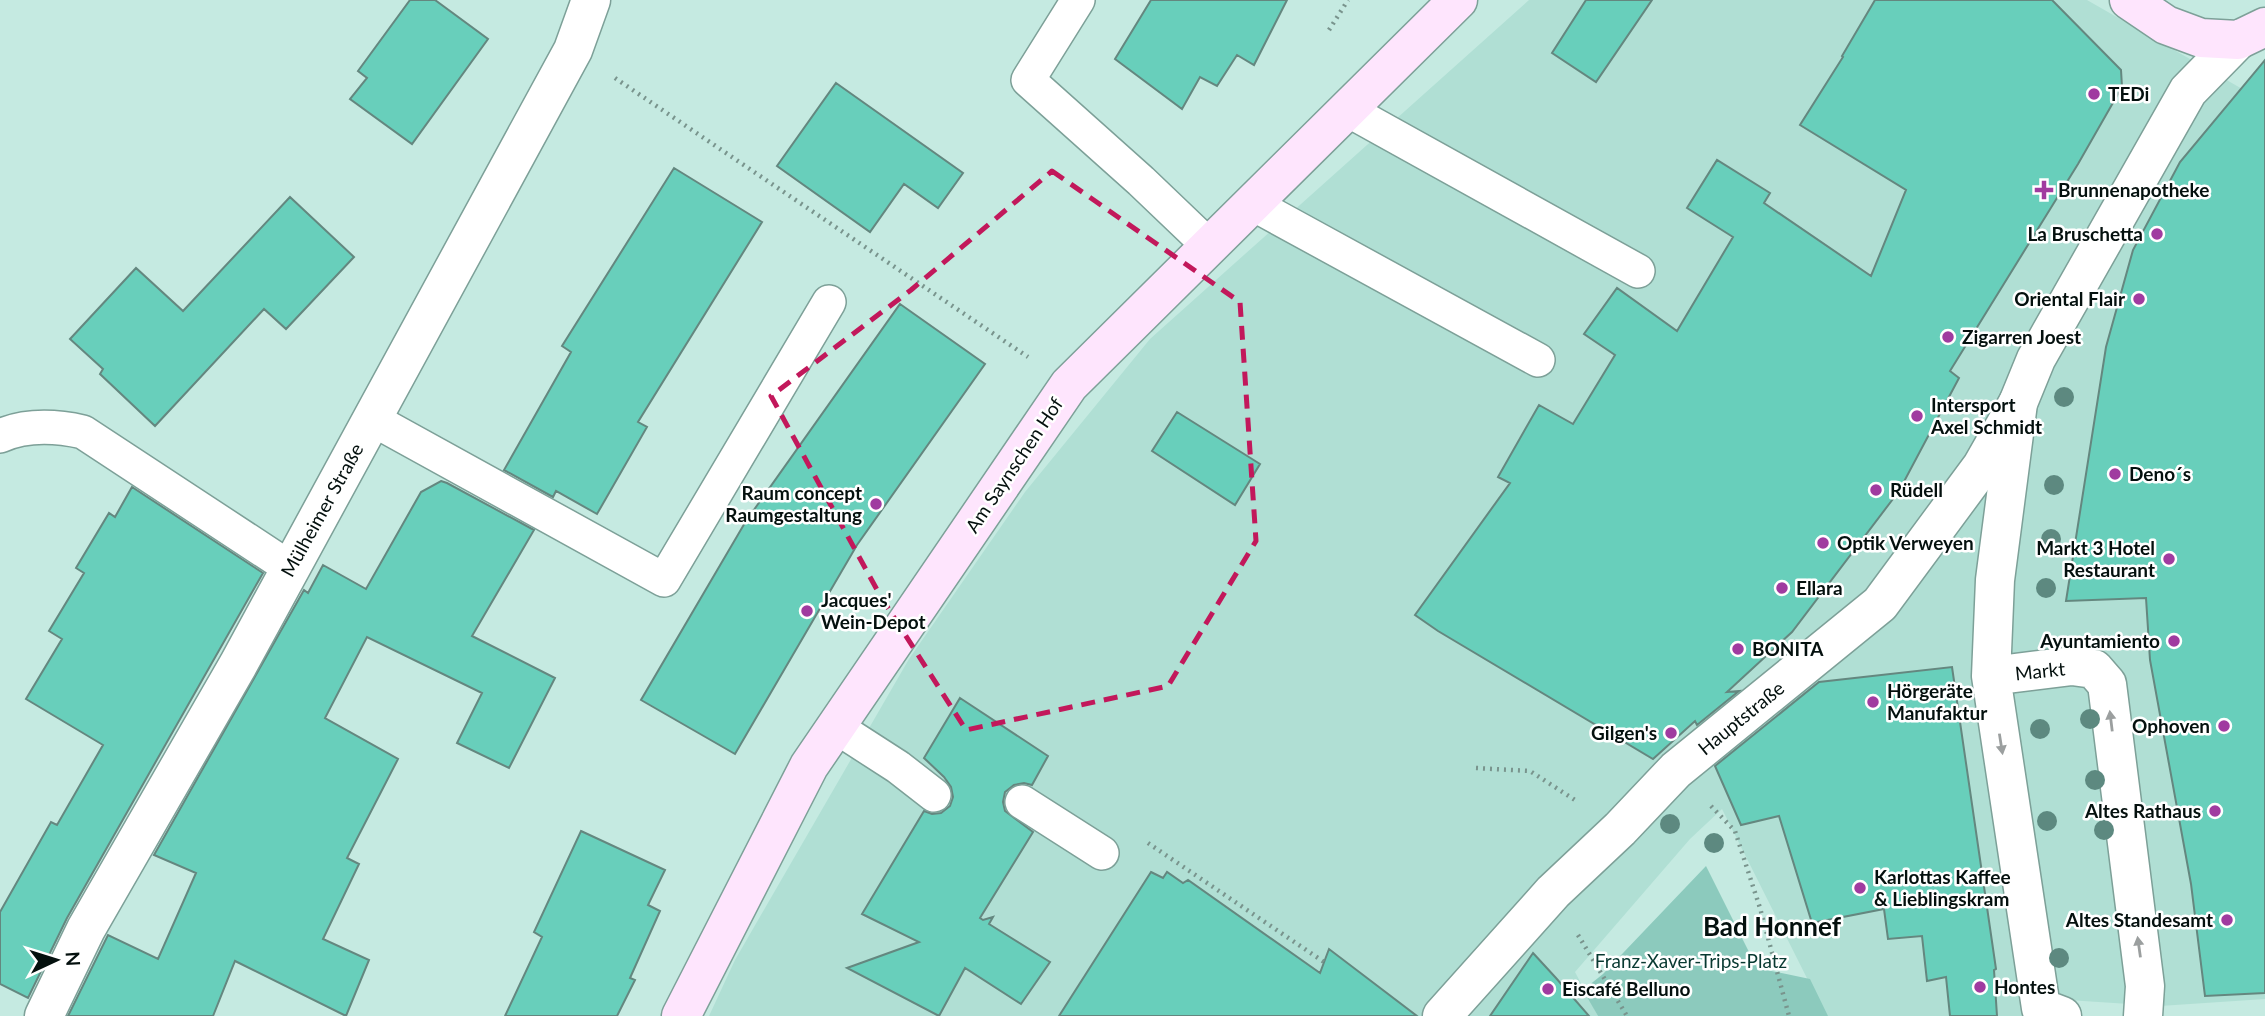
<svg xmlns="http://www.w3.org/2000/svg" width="2265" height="1016" viewBox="0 0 2265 1016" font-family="Lato,sans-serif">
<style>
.built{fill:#b0dfd4}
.green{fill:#8ccabd}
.building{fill:#68cfbb;stroke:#64877f;stroke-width:2}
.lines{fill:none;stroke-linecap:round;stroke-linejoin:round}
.service-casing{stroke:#7da098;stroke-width:36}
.pedestrian-casing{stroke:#7da098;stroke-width:41}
.minor-casing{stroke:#7da098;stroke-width:41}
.secondary-casing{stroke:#7da098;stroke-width:41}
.path{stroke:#79948d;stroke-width:4.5;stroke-dasharray:2 5;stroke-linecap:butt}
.service{stroke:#fff;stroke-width:33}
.pedestrian{stroke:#fff;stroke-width:38}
.minor{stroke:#fff;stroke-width:38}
.secondary{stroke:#fee5fd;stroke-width:38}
.tree{fill:#5d8980}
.oneway{fill:#9b9f9f}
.marked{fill:none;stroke:#c2185b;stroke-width:5;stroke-dasharray:14 9;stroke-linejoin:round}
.poi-dot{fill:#a03ba0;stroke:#fff;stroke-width:2.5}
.labels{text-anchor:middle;stroke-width:5;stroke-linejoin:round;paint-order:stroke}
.poi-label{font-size:19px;font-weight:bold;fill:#04100e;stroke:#fff;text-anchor:start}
.street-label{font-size:19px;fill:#04100e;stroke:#fff}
.park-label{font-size:19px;fill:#083931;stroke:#fff}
.district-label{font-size:26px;font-weight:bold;fill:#04100e;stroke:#fff}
</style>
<rect width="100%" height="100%" fill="#c5eae1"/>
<path class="built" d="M 1529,0 L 2087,0 L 2265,102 L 2265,999 L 2160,1006 L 2037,998 L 2040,1016 L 1826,1016 L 1722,809 L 1690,839 L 1575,972 L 1598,1016 L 709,1016 L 735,960 L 909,659 L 1025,492 L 1150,339 Z"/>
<path class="green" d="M 1706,866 L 1757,968 L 1810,979 L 1828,1016 L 1598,1016 L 1583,990 L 1603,974 Z"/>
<path class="building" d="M 410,0 L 435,0 L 488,39 L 412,144 L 350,99 L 367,78 L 358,71 Z
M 1151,0 L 1287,0 L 1254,65 L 1237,55 L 1217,86 L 1200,77 L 1182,109 L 1115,59 Z
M 1586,0 L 1652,0 L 1596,82 L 1552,53 Z
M 1875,0 L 2052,0 L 2121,70 L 2122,87 L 2078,164 L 1950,371 L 1959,378 L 1899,491 L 1792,632 L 1727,692 L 1739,691 L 1697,725 L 1695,721 L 1653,759 L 1438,631 L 1415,615 L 1510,483 L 1498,477 L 1539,405 L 1573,424 L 1615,355 L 1584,334 L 1617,288 L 1677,331 L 1733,237 L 1687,208 L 1717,160 L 1770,193 L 1764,203 L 1871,276 L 1906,190 L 1800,125 L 1843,57 L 1842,56 Z
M 2265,60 L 2265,993 L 2205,996 L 2191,884 L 2150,660 L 2146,598 L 2066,601 L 2106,347 L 2133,250 L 2180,162 Z
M 836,83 L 963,173 L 938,208 L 904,184 L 870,232 L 777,166 Z
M 674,168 L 762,222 L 638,422 L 647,427 L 597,514 L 556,491 L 553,497 L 504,470 L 571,352 L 562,346 Z
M 290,197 L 354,257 L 286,329 L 264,309 L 155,426 L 100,374 L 103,369 L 70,339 L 136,268 L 183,311 Z
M 900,304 L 985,364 L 857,545 L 735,754 L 641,700 L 746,521 Z
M 1177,412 L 1260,464 L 1235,505 L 1152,451 Z
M 441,481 L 447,483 L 534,530 L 472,636 L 555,678 L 509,768 L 457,743 L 482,693 L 367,637 L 325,718 L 398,759 L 347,858 L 359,864 L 323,939 L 369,960 L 346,1016 L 235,961 L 213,1016 L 68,1016 L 108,935 L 158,959 L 196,873 L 154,855 L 304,590 L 308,593 L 323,565 L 366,589 L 421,492 Z
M 132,487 L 263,573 L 67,918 L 28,998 L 0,984 L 0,912 L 51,822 L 57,825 L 103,745 L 26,699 L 62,639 L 49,631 L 84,573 L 76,568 L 109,513 L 115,517 Z
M 1952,667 L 1996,969 L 1994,970 L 1997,1016 L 1950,1016 L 1946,977 L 1927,981 L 1922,936 L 1888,939 L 1884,909 L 1812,923 L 1779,816 L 1741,825 L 1715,766 L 1819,682 Z
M 960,698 L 1048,756 L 1032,785 L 1024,783 L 1014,785 L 1005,792 L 1003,802 L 1005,811 L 1033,832 L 980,918 L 983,920 L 993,917 L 989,924 L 1050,962 L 1021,1004 L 965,968 L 939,1016 L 847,968 L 919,942 L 862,914 L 924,811 L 932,814 L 941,813 L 950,806 L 953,797 L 951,787 L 944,777 L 924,758 Z
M 581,831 L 665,870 L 648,905 L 660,911 L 630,978 L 635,980 L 617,1016 L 505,1016 L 542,937 L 534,932 Z
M 1151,872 L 1163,878 L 1167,872 L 1183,883 L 1188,880 L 1320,973 L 1329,949 L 1417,1016 L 1059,1016 Z
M 1533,953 L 1556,978 L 1589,1016 L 1490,1016 Z"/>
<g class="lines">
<defs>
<path id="service" d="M 1078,0 L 1028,80 L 1141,181 L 1209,246
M 1346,109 L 1638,271
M 1251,203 L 1538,360
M 372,419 L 664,580 L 829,302
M 0,436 C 27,424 56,426 83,432 L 290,568
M 836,727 L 898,767 L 934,795
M 1022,802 L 1102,853"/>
<path id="pedestrian" d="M 1442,1016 L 1553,892 L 1620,829 L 1676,770 L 1880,604 L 1982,466 L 2018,403"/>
<path id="minor" d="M 1991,676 L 2072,666 L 2094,669 L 2107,684 L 2145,986 L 2143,1016
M 44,1016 L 86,929 L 238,665 L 573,50 L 591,0
M 2062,1016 L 2041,1008 L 1991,676 L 1995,580 L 2018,403 L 2036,359 L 2188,91 L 2238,40"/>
<path id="secondary" d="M 2129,0 L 2166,25 L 2201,38 L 2238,40 L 2265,27
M 681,1016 L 809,766 L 1069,385 L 1458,0"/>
</defs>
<use href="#service" class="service-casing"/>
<use href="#pedestrian" class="pedestrian-casing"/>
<use href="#minor" class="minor-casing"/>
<use href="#secondary" class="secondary-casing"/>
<path class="path" d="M 1329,30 L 1348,0
M 615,78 L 1028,357
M 1476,768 L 1530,771 L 1578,802
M 1711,806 L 1735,831 L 1760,908 L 1789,1016
M 1148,843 L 1324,962
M 1578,935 L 1627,1016"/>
<use href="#service" class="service"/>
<use href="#pedestrian" class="pedestrian"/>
<use href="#minor" class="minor"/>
<use href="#secondary" class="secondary"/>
</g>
<g class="tree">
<circle cx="2064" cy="397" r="10"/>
<circle cx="2054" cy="485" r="10"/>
<circle cx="2051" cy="539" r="10"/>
<circle cx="2046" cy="588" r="10"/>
<circle cx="2090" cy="719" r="10"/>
<circle cx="2040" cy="729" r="10"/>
<circle cx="2095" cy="780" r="10"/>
<circle cx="2047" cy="821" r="10"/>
<circle cx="1670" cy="824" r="10"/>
<circle cx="2104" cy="830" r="10"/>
<circle cx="1714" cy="843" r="10"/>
<circle cx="2059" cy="958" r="10"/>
</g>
<defs><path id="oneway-solid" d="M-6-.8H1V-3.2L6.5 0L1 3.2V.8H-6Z" transform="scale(1.75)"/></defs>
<g class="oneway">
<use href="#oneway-solid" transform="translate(2111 721) rotate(-97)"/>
<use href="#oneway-solid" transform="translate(2001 744) rotate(81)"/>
<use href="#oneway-solid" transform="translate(2139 947) rotate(-98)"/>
</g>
<path class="marked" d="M 1052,171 L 1240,302 L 1256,541 L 1168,686 L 966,730 L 881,597 L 771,396 L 911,290 Z"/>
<g class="poi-dot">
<circle cx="2094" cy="94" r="7"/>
<path d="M2040.5 179.5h7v7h7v7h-7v7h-7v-7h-7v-7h7z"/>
<circle cx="2157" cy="234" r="7"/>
<circle cx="2139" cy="299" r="7"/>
<circle cx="1948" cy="337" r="7"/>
<circle cx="1917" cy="416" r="7"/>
<circle cx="2115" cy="474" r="7"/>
<circle cx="1876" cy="490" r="7"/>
<circle cx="876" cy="504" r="7"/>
<circle cx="1823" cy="543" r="7"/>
<circle cx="2169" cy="559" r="7"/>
<circle cx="1782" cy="588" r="7"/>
<circle cx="807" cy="611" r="7"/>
<circle cx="2174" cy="641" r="7"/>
<circle cx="1738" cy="649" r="7"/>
<circle cx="1873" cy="702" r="7"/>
<circle cx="2224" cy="726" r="7"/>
<circle cx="1671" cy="733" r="7"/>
<circle cx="2215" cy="811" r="7"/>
<circle cx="1860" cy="888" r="7"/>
<circle cx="2227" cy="920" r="7"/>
<circle cx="1980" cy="987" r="7"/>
<circle cx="1548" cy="989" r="7"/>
</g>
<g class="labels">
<g class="poi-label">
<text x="2108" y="101">TEDi</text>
<text x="2058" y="197">Brunnenapotheke</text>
<text x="2143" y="241" text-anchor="end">La Bruschetta</text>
<text x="2125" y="306" text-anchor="end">Oriental Flair</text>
<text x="1962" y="344">Zigarren Joest</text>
<text x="1931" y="412">Intersport<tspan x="1931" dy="22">Axel Schmidt</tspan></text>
<text x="2129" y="481">Deno´s</text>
<text x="1890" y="497">Rüdell</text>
<text x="862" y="500" text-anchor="end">Raum concept<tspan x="862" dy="22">Raumgestaltung</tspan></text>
<text x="1837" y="550">Optik Verweyen</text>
<text x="2155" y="555" text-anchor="end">Markt 3 Hotel<tspan x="2155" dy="22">Restaurant</tspan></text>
<text x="1796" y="595">Ellara</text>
<text x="821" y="607">Jacques'<tspan x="821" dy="22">Wein-Depot</tspan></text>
<text x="2160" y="648" text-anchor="end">Ayuntamiento</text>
<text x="1752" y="656">BONITA</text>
<text x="1887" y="698">Hörgeräte<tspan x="1887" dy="22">Manufaktur</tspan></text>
<text x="2210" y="733" text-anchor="end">Ophoven</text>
<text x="1657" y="740" text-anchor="end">Gilgen's</text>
<text x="2201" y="818" text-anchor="end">Altes Rathaus</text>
<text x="1874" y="884">Karlottas Kaffee<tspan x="1874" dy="22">&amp; Lieblingskram</tspan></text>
<text x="2213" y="927" text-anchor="end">Altes Standesamt</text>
<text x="1994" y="994">Hontes</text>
<text x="1562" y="996">Eiscafé Belluno</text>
</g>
<g class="street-label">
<text transform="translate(1014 465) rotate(-56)" y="7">Am Saynschen Hof</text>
<text transform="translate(322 510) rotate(-61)" y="7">Mülheimer Straße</text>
<text transform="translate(2040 671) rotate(-6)" y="7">Markt</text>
<text transform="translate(1741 718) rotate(-39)" y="7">Hauptstraße</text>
</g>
<g class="park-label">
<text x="1691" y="968">Franz-Xaver-Trips-Platz</text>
</g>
<g class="district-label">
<text x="1772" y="936">Bad Honnef</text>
</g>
</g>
<g transform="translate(56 960) rotate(86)" stroke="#ffffff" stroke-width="5" paint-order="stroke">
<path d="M0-5L12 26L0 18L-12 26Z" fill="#04100e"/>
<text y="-10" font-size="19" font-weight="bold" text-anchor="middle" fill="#04100e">N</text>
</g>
</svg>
